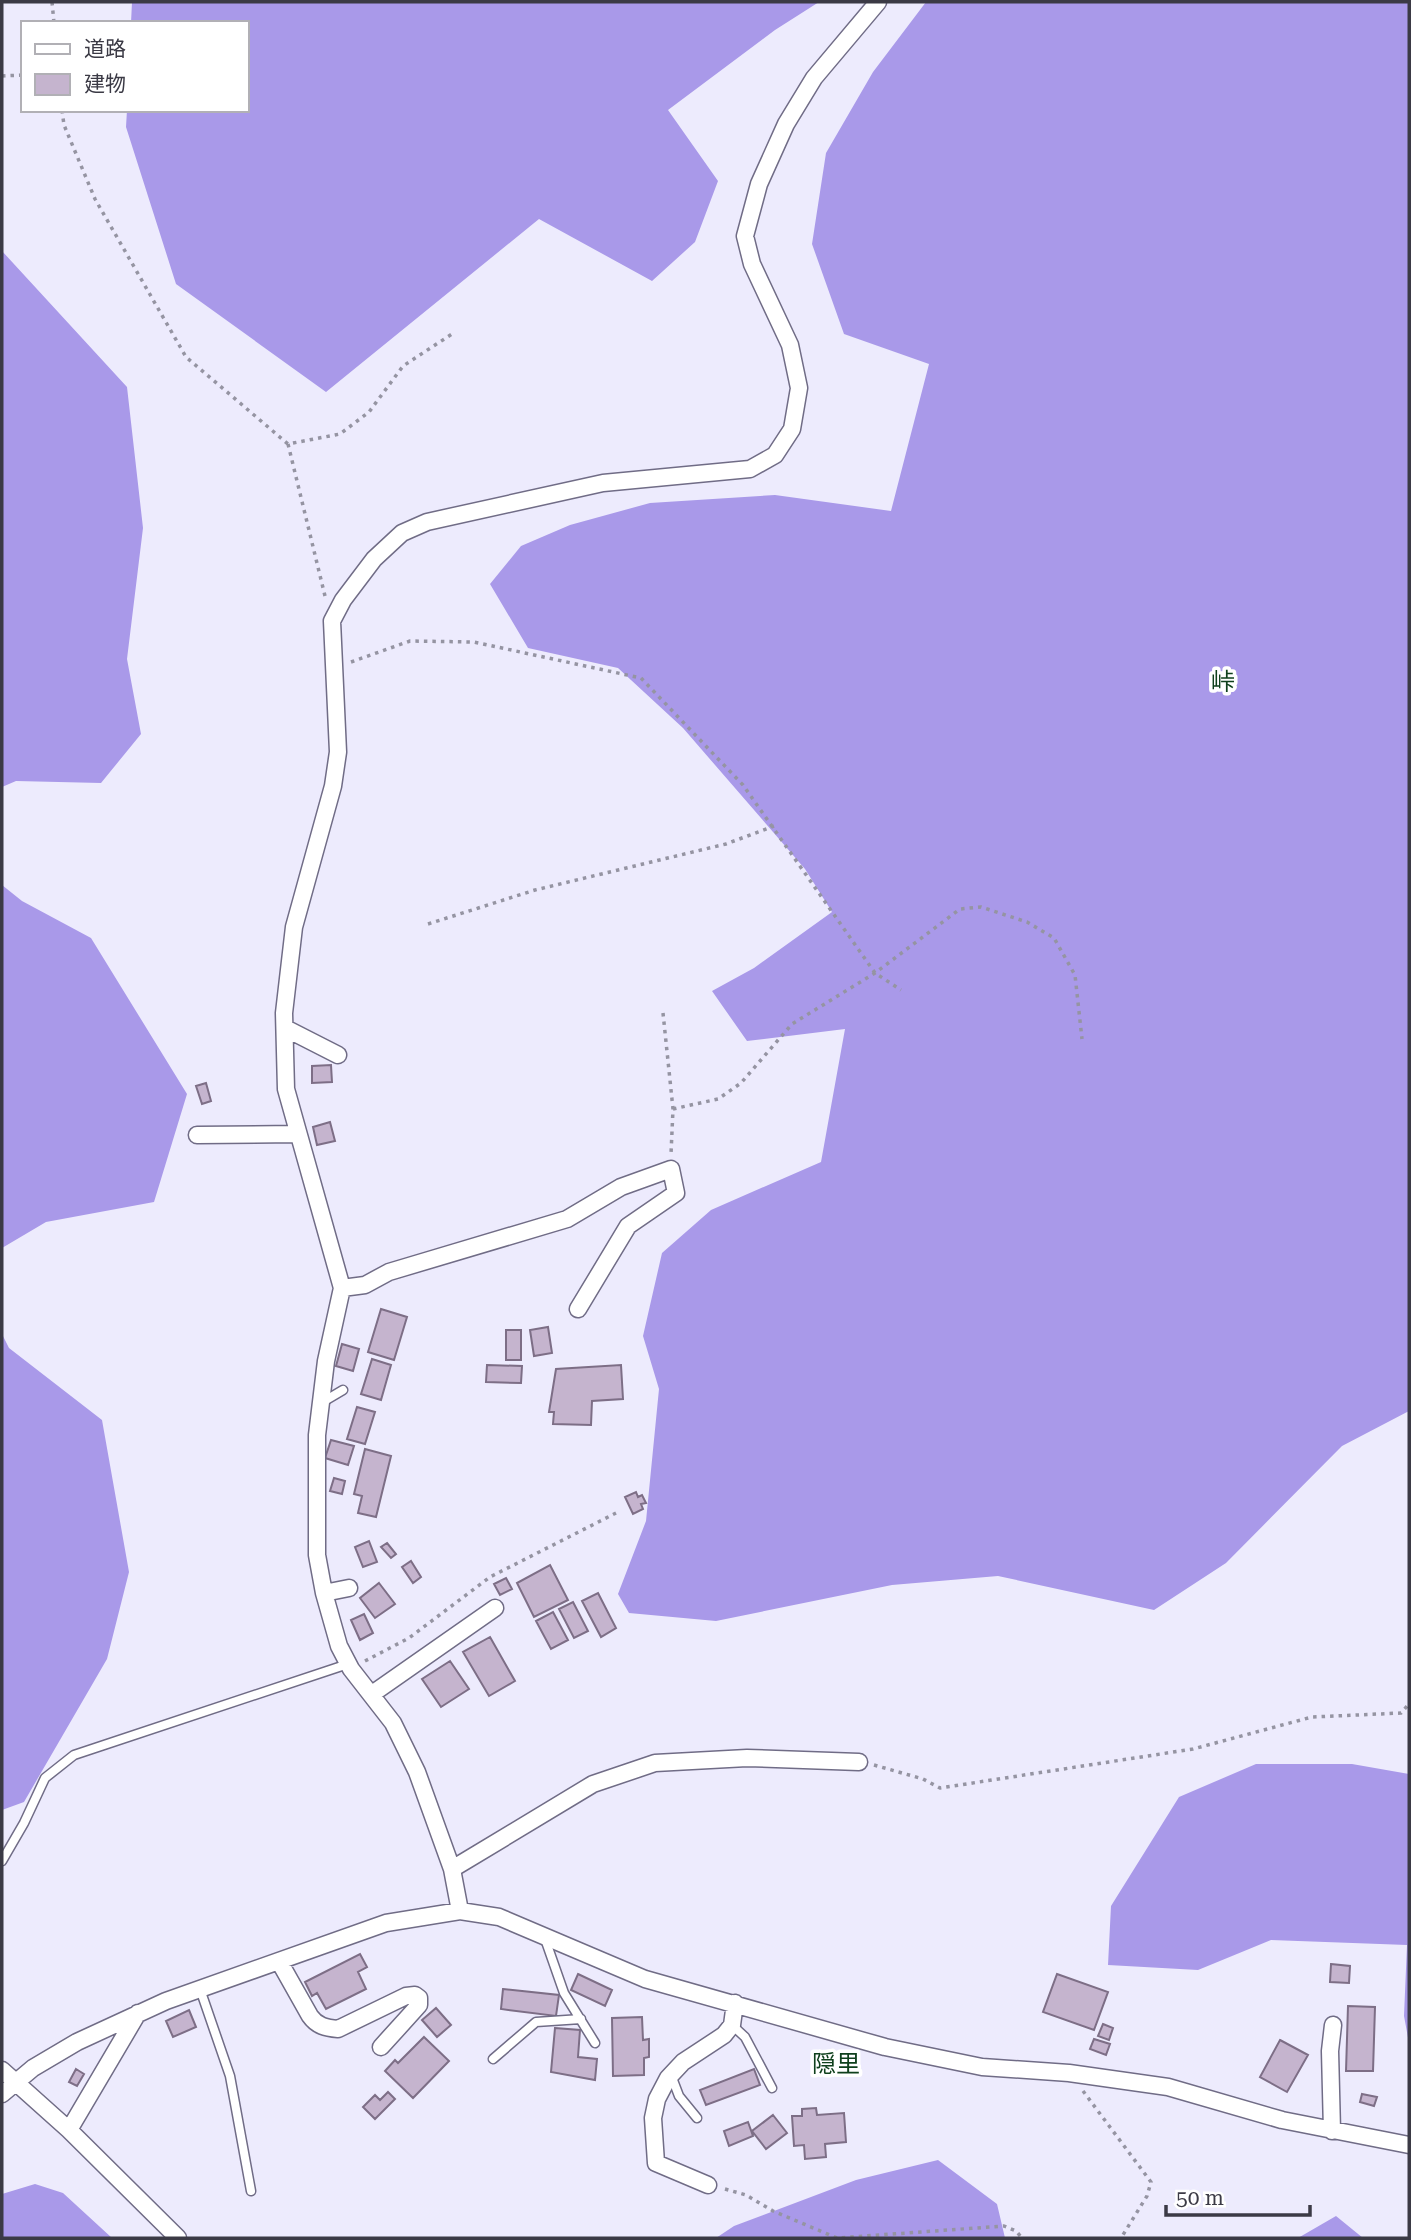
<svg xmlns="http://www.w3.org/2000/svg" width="1411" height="2240" viewBox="0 0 1411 2240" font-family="'Roboto Serif','Noto Sans JP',serif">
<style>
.forest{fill:#a999e9}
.building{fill:#c5b4ce;stroke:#7d6e86;stroke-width:2}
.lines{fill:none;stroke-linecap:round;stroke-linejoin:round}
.lane-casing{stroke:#706c86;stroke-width:11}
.street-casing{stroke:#706c86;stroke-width:19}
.path{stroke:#9594a2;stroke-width:3.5;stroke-dasharray:3.5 5;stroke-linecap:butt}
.lane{stroke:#fff;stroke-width:8}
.street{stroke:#fff;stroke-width:16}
.labels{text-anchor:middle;stroke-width:7;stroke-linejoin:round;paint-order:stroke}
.quarter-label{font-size:24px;fill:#0f401c;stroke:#fff}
</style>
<rect width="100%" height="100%" fill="#edebfd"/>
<path class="forest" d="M 132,2 L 819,2 L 775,30 L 668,110 L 718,181 L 695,242 L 652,281 L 539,219 L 326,392 L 176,284 L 126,127 L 127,110 L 247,110 L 247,23 L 131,23 Z
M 926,2 L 1409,2 L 1409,1411 L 1342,1446 L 1226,1563 L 1154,1610 L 998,1576 L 892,1585 L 716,1621 L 629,1613 L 618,1594 L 646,1521 L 659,1389 L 643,1336 L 662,1253 L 711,1210 L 821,1162 L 845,1029 L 747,1041 L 712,991 L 754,968 L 832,912 L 805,869 L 683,728 L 618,668 L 528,648 L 490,584 L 521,546 L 570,525 L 650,503 L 775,495 L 891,511 L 929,364 L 844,334 L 812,244 L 826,153 L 873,72 Z
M 2,251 L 127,387 L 143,528 L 127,659 L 141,734 L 101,783 L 16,781 L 2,787 Z
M 2,885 L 22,901 L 91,938 L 187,1094 L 154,1202 L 46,1222 L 2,1248 Z
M 2,1334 L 9,1348 L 102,1420 L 129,1572 L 107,1659 L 24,1802 L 2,1810 Z
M 1256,1764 L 1352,1764 L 1409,1774 L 1409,2043 L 1404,2016 L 1407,1945 L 1271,1940 L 1198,1970 L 1108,1965 L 1111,1906 L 1179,1797 Z
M 938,2160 L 997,2204 L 1005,2238 L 716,2238 L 734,2226 L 856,2180 Z
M 35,2184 L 63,2193 L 112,2238 L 2,2238 L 2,2194 Z
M 1336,2216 L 1363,2238 L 1298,2238 Z"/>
<path class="building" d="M 331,1065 L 332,1082 L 312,1083 L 312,1066 Z
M 206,1083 L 211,1101 L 202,1104 L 196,1086 Z
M 330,1122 L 335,1141 L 317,1145 L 313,1127 Z
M 381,1309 L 407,1317 L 394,1360 L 368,1352 Z
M 548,1327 L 552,1353 L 534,1356 L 530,1330 Z
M 506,1330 L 521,1330 L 521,1360 L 506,1360 Z
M 342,1344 L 359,1349 L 353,1371 L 336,1366 Z
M 372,1359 L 391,1365 L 381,1400 L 361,1394 Z
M 487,1365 L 522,1366 L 521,1383 L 486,1382 Z
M 621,1365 L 623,1399 L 592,1401 L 591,1425 L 553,1424 L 554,1412 L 549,1412 L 556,1369 Z
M 357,1407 L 375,1412 L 365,1444 L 347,1439 Z
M 331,1440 L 354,1446 L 348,1465 L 325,1458 Z
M 365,1449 L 391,1456 L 376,1517 L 358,1513 L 362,1496 L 354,1494 Z
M 334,1478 L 345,1481 L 342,1494 L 330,1491 Z
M 636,1492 L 638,1497 L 642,1495 L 646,1503 L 641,1504 L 643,1509 L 633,1514 L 625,1497 Z
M 369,1541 L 377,1562 L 363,1567 L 355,1547 Z
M 387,1543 L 396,1554 L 391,1558 L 381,1547 Z
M 411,1561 L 421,1577 L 413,1583 L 402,1567 Z
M 550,1565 L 568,1600 L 534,1617 L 517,1583 Z
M 506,1578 L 512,1589 L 500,1595 L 494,1584 Z
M 379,1583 L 395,1604 L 375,1618 L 360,1598 Z
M 598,1593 L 616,1628 L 601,1637 L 582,1601 Z
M 573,1602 L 588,1631 L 574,1638 L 559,1609 Z
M 553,1612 L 568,1640 L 551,1649 L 536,1621 Z
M 364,1614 L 373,1633 L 360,1640 L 351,1620 Z
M 490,1637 L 515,1681 L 489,1696 L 463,1652 Z
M 450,1661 L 469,1689 L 441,1707 L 422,1679 Z
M 360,1954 L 367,1967 L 358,1972 L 366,1989 L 326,2009 L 317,1993 L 312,1996 L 305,1982 Z
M 1331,1964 L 1350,1966 L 1349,1983 L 1330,1982 Z
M 578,1974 L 612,1990 L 605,2006 L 571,1990 Z
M 1057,1974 L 1108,1992 L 1094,2030 L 1043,2012 Z
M 503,1989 L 559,1995 L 556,2016 L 501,2009 Z
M 1348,2006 L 1375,2007 L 1373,2071 L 1346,2071 Z
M 436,2008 L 451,2025 L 437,2037 L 422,2020 Z
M 189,2010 L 196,2027 L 173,2037 L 166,2021 Z
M 642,2017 L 643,2040 L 649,2039 L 649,2057 L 644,2058 L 644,2075 L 613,2076 L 612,2018 Z
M 1103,2024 L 1113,2028 L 1109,2040 L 1098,2036 Z
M 555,2028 L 580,2030 L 578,2057 L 597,2059 L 595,2080 L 551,2072 Z
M 424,2037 L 449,2061 L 413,2098 L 385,2071 L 395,2060 L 398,2063 Z
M 1094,2039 L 1110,2044 L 1106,2055 L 1090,2049 Z
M 1280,2040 L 1308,2055 L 1287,2092 L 1260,2077 Z
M 76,2069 L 84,2074 L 77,2086 L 69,2082 Z
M 754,2069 L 760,2085 L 706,2105 L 700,2090 Z
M 388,2092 L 395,2099 L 375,2119 L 363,2107 L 375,2095 L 380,2100 Z
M 1362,2094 L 1377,2097 L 1374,2106 L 1360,2102 Z
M 816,2108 L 817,2115 L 844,2113 L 846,2142 L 825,2144 L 826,2157 L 805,2159 L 804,2145 L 794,2146 L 792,2116 L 802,2116 L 802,2109 Z
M 773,2115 L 787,2133 L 766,2149 L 752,2131 Z
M 748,2122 L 753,2136 L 729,2146 L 724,2131 Z"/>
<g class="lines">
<defs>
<path id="lane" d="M 321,1403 L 343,1390
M 2,1861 L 24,1823 L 45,1778 L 74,1755 L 348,1664
M 544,1936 L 564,1993 L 595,2043
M 200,1989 L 230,2076 L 251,2191
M 732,2025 L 745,2037 L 772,2088
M 493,2059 L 536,2022 L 581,2019
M 671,2075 L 679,2096 L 697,2118"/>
<path id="street" d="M 285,1028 L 338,1055
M 197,1135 L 297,1134
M 342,1288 L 365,1285 L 389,1272 L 567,1219 L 621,1187 L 671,1169 L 676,1193 L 628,1226 L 578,1309
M 324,1593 L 349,1588
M 372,1694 L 495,1608
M 452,1869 L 593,1784 L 655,1763 L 747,1758 L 859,1762
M 460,1911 L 452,1869 L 417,1772 L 393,1723 L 351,1669 L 339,1646 L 324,1593 L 317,1555 L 317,1435 L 326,1361 L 342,1288 L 286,1089 L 284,1013 L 294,927 L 333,786 L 338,752 L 332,621 L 343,600 L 374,559 L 402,533 L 427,522 L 603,483 L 750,469 L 775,455 L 792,429 L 799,388 L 790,345 L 752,264 L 745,236 L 759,184 L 786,124 L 814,78 L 878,2
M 279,1961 L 310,2016 C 317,2026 326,2028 338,2029 L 406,1996 L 415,1995 L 419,1998 L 419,2005 L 381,2047
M 2,2070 L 69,2130 L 178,2238
M 2,2094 L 33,2068 L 77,2042 L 166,2001 L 386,1923 L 460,1911 L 499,1917 L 645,1979 L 885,2047 L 982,2067 L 1069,2073 L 1168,2087 L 1282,2120 L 1409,2145
M 69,2130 L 138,2013
M 1332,2131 L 1330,2051 L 1333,2025
M 708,2185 L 656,2163 L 653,2118 L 657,2099 L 668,2078 L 683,2062 L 724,2035 L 732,2025 L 735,2003"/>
</defs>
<use href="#lane" class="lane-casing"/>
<use href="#street" class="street-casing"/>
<path class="path" d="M 52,2 L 54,23
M 2,76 L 23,75
M 62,110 L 64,125 L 95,199 L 186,357 L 288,444
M 325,596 L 288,444 L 340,434 L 369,412 L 403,366 L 455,332
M 351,662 L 410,641 L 474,642 L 641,678 L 743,785 L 875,973 L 901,990
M 428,924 L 535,890 L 726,844 L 774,826
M 663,1013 L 673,1109 L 671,1154
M 673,1109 L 718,1099 L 741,1083 L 792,1024 L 875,973 L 960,909 L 981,907 L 1027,922 L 1054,938 L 1075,975 L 1082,1039
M 365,1661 L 409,1638 L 490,1577 L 616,1513
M 874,1765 L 923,1779 L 940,1788 L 1193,1749 L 1312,1717 L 1401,1713 L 1409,1704
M 1083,2091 L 1151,2182 L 1147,2196 L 1121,2238
M 725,2189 L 746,2195 L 773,2211 L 837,2238 L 1004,2226 L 1016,2231 L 1022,2238"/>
<use href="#lane" class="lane"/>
<use href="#street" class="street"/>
</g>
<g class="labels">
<g class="quarter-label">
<text x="1223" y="690">峠</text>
<text x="836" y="2072">隠里</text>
</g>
</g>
<rect width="1411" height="2240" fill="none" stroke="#3b3a45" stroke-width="7"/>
<rect x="21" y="21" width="228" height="91" fill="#ffffff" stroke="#b1b0b5" stroke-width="2"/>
<rect x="35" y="44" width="35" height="10" fill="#ffffff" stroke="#b1b0b5" stroke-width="2"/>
<text x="84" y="56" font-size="21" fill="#3b3a45">道路</text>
<rect x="35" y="74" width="35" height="21" fill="#c5b4ce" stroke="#b1b0b5" stroke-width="2"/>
<text x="84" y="91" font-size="21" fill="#3b3a45">建物</text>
<path d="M1166 2205v10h144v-10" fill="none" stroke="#3b3a45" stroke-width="3.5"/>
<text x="1176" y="2205" font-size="21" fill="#3b3a45" stroke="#ffffff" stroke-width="5" paint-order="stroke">50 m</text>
</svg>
